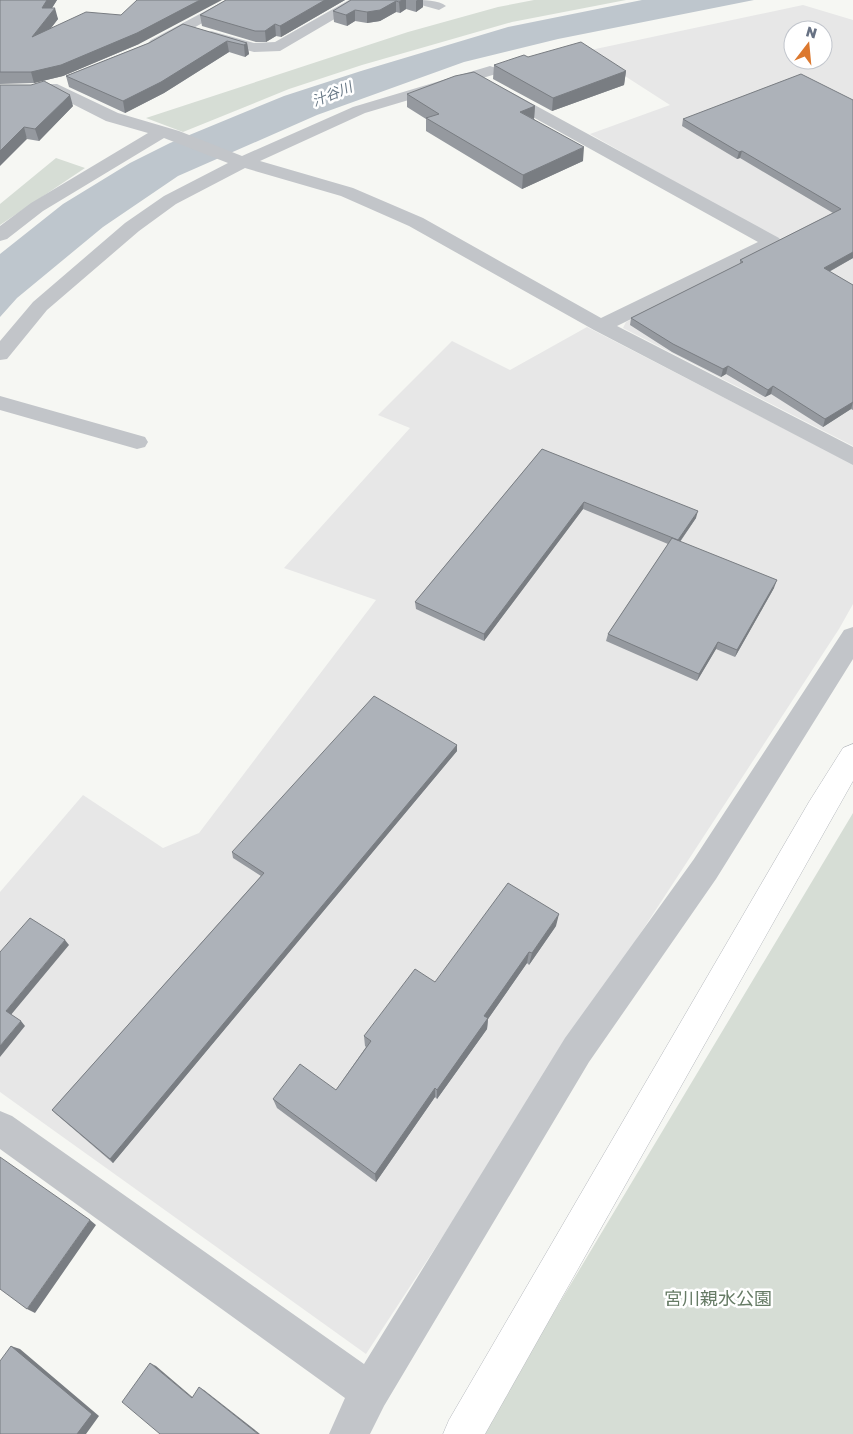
<svg xmlns="http://www.w3.org/2000/svg" width="853" height="1434" viewBox="0 0 853 1434" font-family="'Golos Text','Noto Sans JP',sans-serif">
<style>
.built{fill:#e7e7e7;fill-rule:evenodd}
.green{fill:#d6ddd5}
.water{fill:#bec6cd}
.lines{fill:none;stroke-linecap:round;stroke-linejoin:round}
.secondary-casing{stroke:#b5b8bd;stroke-width:1}
.street{fill:#c2c5c9;fill-rule:evenodd}
.secondary{fill:#fff;fill-rule:evenodd}
.wall{fill:#95999f}
.shaded-wall{fill:#797d82}
.building{fill:#adb2b9;stroke:#797d82}
.labels{text-anchor:middle;stroke-width:5;stroke-linejoin:round;paint-order:stroke}
.far-water-label{font-size:14px;font-style:italic;fill:#687886;stroke:#fff}
.near-park-label{font-size:18px;fill:#667b65;stroke:#fff}
</style>
<rect width="100%" height="100%" fill="#f6f7f3"/>
<path class="built" d="M 803,5 L 853,20 L 853,446 L 623,328 L 626,322 L 774,249 L 770,236 L 590,134 L 670,105 L 586,51 ZM 793,30 L 823,30 L 823,60 L 793,60 Z
M 587,327 L 853,464 L 853,604 L 839,629 L 366,1354 L 0,1092 L 0,892 L 83,795 L 163,848 L 199,833 L 376,600 L 284,568 L 410,428 L 378,415 L 452,341 L 510,370 Z"/>
<path class="green" d="M 534,0 L 626,0 L 512,22 L 362,65 L 289,89 L 183,132 L 146,118 L 408,32 L 498,7 Z
M 56,158 L 85,168 L 0,225 L 0,204 Z
M 853,813 L 853,1434 L 481,1434 Z"/>
<path class="water" d="M 642,0 L 754,0 L 558,39 L 464,62 L 317,115 L 178,176 L 103,227 L 17,298 L 0,317 L 0,254 L 63,204 L 130,163 L 170,143 L 284,96 L 361,71 L 508,27 Z"/>
<g class="lines">
<defs>
<path id="secondary" d="M 853,744 L 853,781 L 485,1434 L 443,1434 L 449,1420 L 809,802 L 843,748 Z"/>
</defs>
<use href="#secondary" class="secondary-casing"/>
<path class="street" d="M 226,0 L 244,0 L 161,46 L 151,46 L 148,43 L 151,40 Z
M 349,0 L 367,0 L 280,51 L 254,52 L 206,39 L 203,36 L 211,31 L 254,43 L 275,42 Z
M 412,0 C 423,0 439,0 446,6 L 439,10 L 414,3 Z
M 490,66 L 496,68 L 498,71 L 496,74 L 365,113 L 260,161 L 353,188 L 423,218 L 601,318 L 758,242 L 495,96 L 493,93 L 501,88 L 507,90 L 779,238 L 781,242 L 779,246 L 617,326 L 853,447 L 853,465 L 594,330 L 409,226 L 341,196 L 245,168 L 176,204 L 139,231 L 47,310 L 7,359 L 0,360 L 0,341 L 33,302 L 125,223 L 164,196 L 228,163 L 164,138 L 43,211 L 7,239 L 0,241 L 0,226 L 31,203 L 148,133 L 106,121 L 45,90 L 43,87 L 45,84 L 57,84 L 118,113 L 179,131 L 242,156 L 353,107 Z
M 0,396 L 145,437 L 148,442 L 145,447 L 137,449 L 0,410 Z
M 853,627 L 853,659 L 716,879 L 589,1062 L 384,1406 L 370,1434 L 329,1434 L 345,1398 L 0,1149 L 0,1111 L 12,1116 L 364,1364 L 565,1038 L 694,859 L 844,630 Z"/>
<use href="#secondary" class="secondary"/>
</g>
<path class="wall" d="M 0,0 L 57,0 L 52,8 L 58,19 L 50,29 L 139,44 L 63,76 L 34,83 L 0,84 Z
M 226,0 L 345,0 L 281,37 L 276,36 L 266,42 L 256,42 L 202,26 L 200,15 Z
M 351,0 L 423,0 L 423,7 L 416,12 L 406,9 L 400,13 L 396,12 L 380,21 L 367,23 L 355,21 L 347,26 L 334,22 L 333,11 Z
M 183,24 L 247,43 L 249,54 L 245,57 L 229,52 L 164,93 L 125,113 L 69,87 L 66,76 L 149,43 Z
M 528,57 L 626,71 L 624,85 L 552,111 L 493,79 L 494,65 Z
M 0,85 L 73,106 L 39,141 L 27,139 Z
M 407,94 L 535,106 L 534,119 L 583,161 L 522,189 L 426,131 L 426,119 L 407,107 Z
M 853,100 L 853,258 L 829,272 L 853,285 L 853,410 L 851,409 L 823,427 L 771,394 L 765,397 L 726,374 L 721,377 L 672,352 L 630,325 L 631,318 L 740,264 L 740,260 L 833,213 L 740,158 L 737,159 L 682,126 L 683,119 Z
M 542,449 L 696,518 L 680,542 L 774,588 L 735,657 L 716,649 L 697,681 L 606,641 L 608,634 L 668,544 L 583,509 L 484,641 L 416,609 L 415,602 Z
M 457,745 L 457,751 L 113,1163 L 56,1114 L 52,1110 L 261,876 L 233,858 L 232,852 Z
M 556,926 L 529,965 L 527,963 L 488,1019 L 487,1029 L 437,1099 L 435,1097 L 376,1182 L 277,1108 L 273,1099 L 336,1090 L 366,1047 L 365,1046 L 364,1036 L 435,982 Z"/>
<path class="shaded-wall" d="M 47,0 L 57,0 L 45,19 L 42,8 Z
M 200,0 L 222,0 L 139,44 L 63,76 L 34,83 L 31,72 Z
M 325,0 L 345,0 L 281,37 L 280,26 Z
M 402,0 L 406,0 L 406,9 L 400,13 L 399,2 Z
M 417,0 L 423,0 L 423,7 L 416,12 L 416,1 Z
M 396,1 L 396,12 L 380,21 L 367,23 L 367,12 Z
M 55,8 L 58,19 L 35,49 L 32,37 Z
M 355,10 L 355,21 L 347,26 L 346,15 Z
M 275,24 L 276,36 L 266,42 L 265,31 Z
M 227,41 L 229,52 L 164,93 L 125,113 L 123,101 Z
M 247,43 L 249,54 L 245,57 L 244,45 Z
M 626,71 L 624,85 L 552,111 L 553,98 Z
M 70,95 L 73,106 L 39,141 L 35,129 Z
M 535,106 L 534,119 L 520,112 Z
M 24,127 L 27,139 L 0,166 L 0,151 Z
M 584,147 L 583,161 L 522,189 L 523,175 Z
M 742,151 L 740,158 L 737,159 L 739,152 Z
M 853,252 L 853,258 L 821,276 L 824,268 Z
M 728,366 L 726,374 L 721,377 L 723,369 Z
M 773,386 L 771,394 L 765,397 L 768,390 Z
M 853,402 L 851,409 L 823,427 L 825,419 Z
M 584,502 L 583,509 L 484,641 L 484,634 Z
M 698,511 L 696,518 L 676,547 L 678,540 Z
M 777,580 L 774,588 L 735,657 L 737,650 Z
M 718,642 L 716,649 L 697,681 L 699,674 Z
M 457,745 L 457,751 L 113,1163 L 110,1159 Z
M 559,914 L 556,926 L 529,965 L 532,953 Z
M 65,940 L 69,945 L 10,1016 L 6,1011 Z
M 529,952 L 527,963 L 488,1019 L 487,1029 L 437,1099 L 437,1090 L 484,1016 Z
M 21,1021 L 25,1026 L 0,1057 L 0,1046 Z
M 435,1088 L 435,1097 L 376,1182 L 375,1174 Z
M 90,1220 L 96,1225 L 35,1313 L 27,1309 Z
M 11,1346 L 20,1349 L 99,1416 L 86,1434 L 77,1434 Z
M 150,1363 L 156,1366 L 197,1401 L 192,1398 Z
M 199,1387 L 204,1390 L 260,1434 L 258,1434 Z"/>
<path class="building" d="M 0,0 L 47,0 L 42,8 L 55,8 L 32,37 L 86,12 L 121,15 L 137,0 L 200,0 L 137,33 L 61,65 L 31,72 L 0,72 Z
M 226,0 L 325,0 L 280,26 L 275,24 L 265,31 L 255,31 L 200,15 Z
M 351,0 L 402,0 L 399,2 L 396,1 L 380,10 L 367,12 L 355,10 L 346,15 L 333,11 Z
M 183,24 L 247,43 L 244,45 L 227,41 L 161,82 L 123,101 L 66,76 L 149,43 Z
M 581,42 L 626,71 L 553,98 L 494,65 L 524,55 L 528,57 Z
M 474,72 L 535,106 L 520,112 L 584,147 L 523,175 L 426,118 L 439,114 L 407,94 L 455,76 Z
M 801,74 L 853,100 L 853,252 L 824,268 L 853,285 L 853,402 L 825,419 L 773,386 L 768,390 L 728,366 L 723,369 L 673,344 L 631,318 L 743,262 L 740,260 L 841,209 L 742,151 L 739,152 L 683,119 Z
M 44,81 L 70,95 L 35,129 L 24,127 L 0,151 L 0,85 L 31,85 Z
M 542,449 L 698,511 L 678,540 L 584,502 L 484,634 L 415,602 Z
M 672,538 L 777,580 L 737,650 L 718,642 L 699,674 L 608,634 Z
M 374,696 L 457,745 L 110,1159 L 52,1110 L 264,873 L 232,852 Z
M 508,883 L 559,914 L 532,953 L 529,952 L 484,1016 L 488,1018 L 437,1090 L 435,1088 L 375,1174 L 273,1099 L 300,1064 L 336,1090 L 371,1041 L 364,1036 L 415,969 L 435,982 Z
M 30,918 L 65,940 L 6,1011 L 21,1021 L 0,1046 L 0,952 Z
M 0,1157 L 90,1220 L 27,1309 L 0,1289 Z
M 11,1346 L 92,1414 L 77,1434 L 0,1434 L 0,1361 Z
M 150,1363 L 192,1398 L 199,1387 L 258,1434 L 160,1434 L 122,1402 Z"/>
<g class="labels">
<g class="far-water-label">
<text transform="translate(332 94) rotate(-22)" y="5">汁谷川</text>
</g>
<g class="near-park-label">
<text x="718" y="1305">宮川親水公園</text>
</g>
</g>
<g transform="translate(808 45) rotate(16)"><circle r="24" fill="#ffffff" stroke="#c2c6cd"/>
<path d="M0-4L9 19L0 12L-9 19Z" fill="#dc782e"/>
<text y="-8" font-size="14" font-weight="bold" text-anchor="middle" fill="#677183">N</text>
</g>
</svg>
